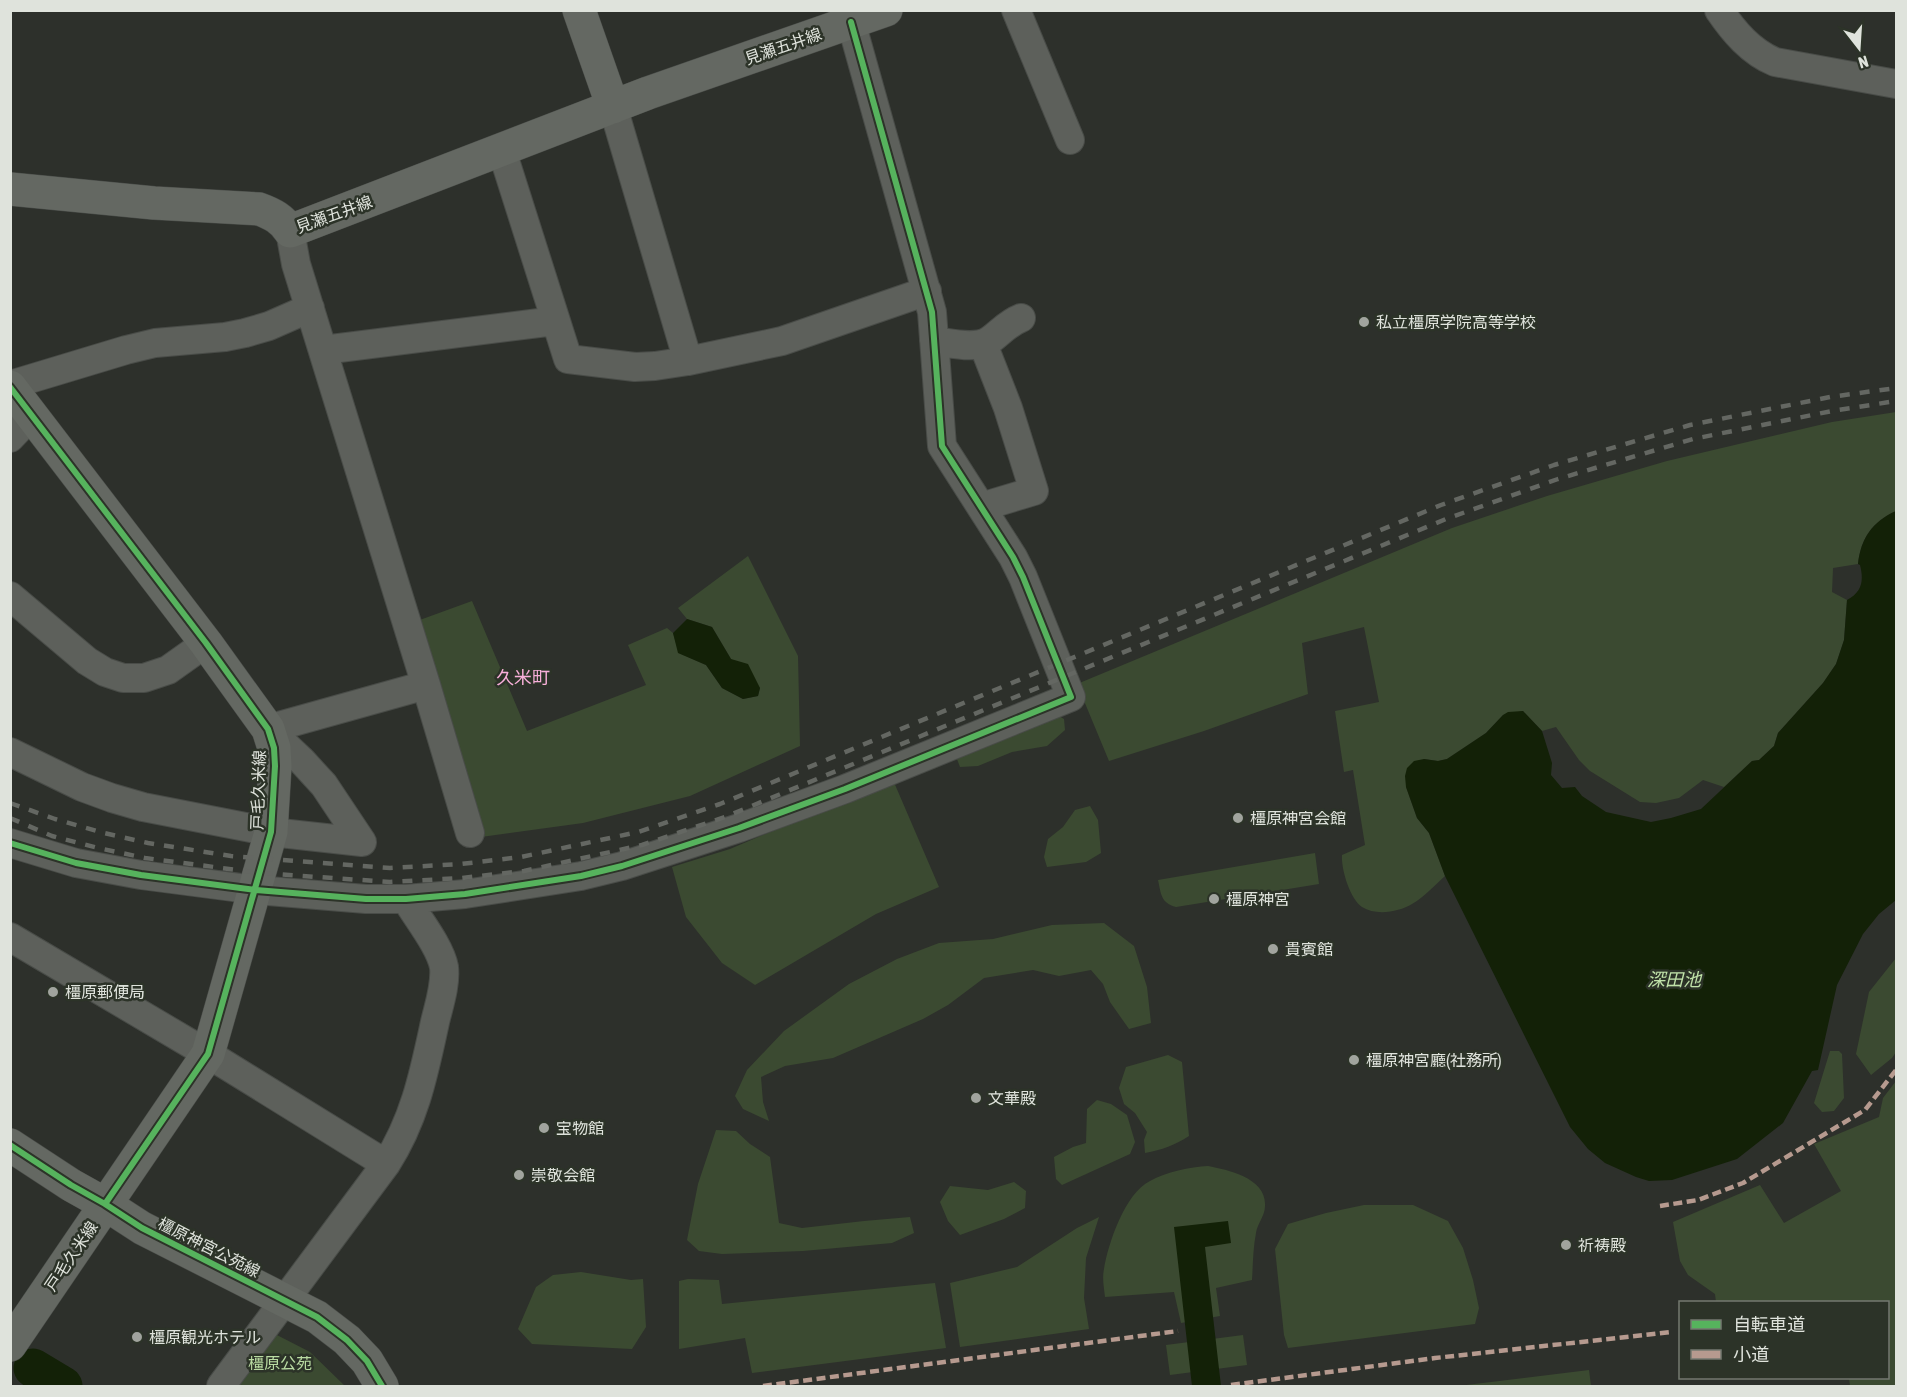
<svg xmlns="http://www.w3.org/2000/svg" width="1907" height="1397" viewBox="0 0 1907 1397" font-family="'Asap Condensed','Noto Sans JP',sans-serif">
<style>
.green{fill:#3b4a31}
.water{fill:#132107}
.lines{fill:none;stroke-linecap:round;stroke-linejoin:round}
.river{stroke:#132107;stroke-width:39}
.minor-casing{stroke:#494c48;stroke-width:30}
.major-casing{stroke:#494c48;stroke-width:34}
.minor{stroke:#5d605b;stroke-width:28}
.major{stroke:#646862;stroke-width:33}
.rail{stroke:#646762;stroke-width:4.5;stroke-dasharray:10 10;stroke-linecap:butt}
.quiet{stroke:#b69a8f;stroke-width:4.5;stroke-dasharray:9 4.5;stroke-linecap:butt}
.cycleway-casing{stroke:#2c3328;stroke-width:10}
.cycleway{stroke:#56b35d;stroke-width:6}
.poi-dot{fill:#a1a49e;stroke:#2c3328;stroke-width:2}
.labels{text-anchor:middle;stroke-width:5;stroke-linejoin:round;paint-order:stroke}
.street-label{font-size:16px;fill:#dfe3dc;stroke:#2c3328}
.poi-label{font-size:16px;fill:#dfe3dc;stroke:#2c3328;text-anchor:start}
.park-label{font-size:16px;fill:#b9dba2;stroke:#2c3328}
.neighbourhood-label{font-size:18px;fill:#f8afda;stroke:#2c3328}
.water-label{font-size:18px;font-style:italic;fill:#c0e2a9;stroke:#2c3328}
</style>
<rect width="100%" height="100%" fill="#2d302b"/>
<path class="green" d="M 1896,412 L 1896,511 C 1872,522 1861,538 1858,564 L 1833,568 L 1832,592 L 1847,600 L 1844,640 L 1836,664 L 1823,683 L 1778,733 L 1774,746 L 1759,760 L 1752,761 L 1724,787 L 1703,780 L 1679,798 L 1656,803 L 1640,802 L 1590,771 L 1579,760 L 1556,727 L 1542,731 L 1523,711 L 1503,715 L 1486,733 L 1447,759 L 1438,761 L 1424,759 L 1406,787 L 1417,818 L 1429,833 L 1445,876 C 1435,885 1424,897 1412,904 C 1399,912 1376,916 1362,907 C 1350,899 1341,869 1342,855 L 1365,845 L 1353,770 L 1344,772 L 1335,711 L 1379,702 L 1364,627 L 1302,643 L 1308,694 L 1204,731 L 1109,761 L 1077,684 L 1452,528 L 1547,496 L 1667,461 L 1832,422 Z
M 748,556 L 798,656 L 800,746 L 690,796 L 583,823 L 481,837 L 417,621 L 472,601 L 527,731 L 646,685 L 628,645 L 667,628 L 673,633 L 679,653 L 706,665 L 722,688 L 743,699 L 758,696 L 760,688 L 731,659 L 712,627 L 687,619 L 678,608 Z
M 1059,716 L 1064,719 L 1065,730 L 1047,746 L 1012,752 L 978,766 L 960,767 L 957,759 Z
M 893,780 L 939,887 L 876,914 L 755,985 L 722,963 L 686,917 L 672,867 L 730,849 Z
M 1090,806 L 1098,820 L 1101,853 L 1086,862 L 1047,867 L 1044,857 L 1048,839 L 1063,827 L 1075,810 Z
M 1315,853 L 1319,884 L 1176,907 C 1161,903 1161,894 1158,880 Z
M 1104,923 L 1134,946 L 1147,987 L 1151,1023 L 1129,1029 L 1110,1002 L 1103,984 L 1091,970 L 1059,976 L 1033,970 L 984,978 L 948,1005 L 923,1019 L 833,1058 L 785,1066 L 761,1077 L 763,1102 L 769,1121 L 743,1109 L 735,1096 L 747,1070 L 784,1031 L 849,984 L 897,959 L 939,943 L 993,939 L 1052,925 Z
M 1896,958 L 1896,1052 L 1892,1058 L 1871,1075 L 1856,1054 L 1869,992 Z
M 1830,1051 L 1839,1051 L 1842,1054 L 1844,1098 L 1834,1111 L 1822,1112 L 1814,1103 Z
M 1168,1055 L 1182,1062 L 1189,1136 C 1175,1145 1162,1150 1145,1153 L 1144,1140 L 1147,1132 L 1135,1113 L 1124,1104 L 1119,1088 L 1126,1067 Z
M 1896,1081 L 1896,1386 L 1850,1386 L 1849,1378 L 1888,1378 L 1888,1302 L 1716,1302 L 1715,1294 L 1688,1275 L 1680,1261 L 1673,1222 L 1760,1185 L 1784,1223 L 1841,1191 L 1814,1144 L 1879,1117 L 1883,1098 Z
M 1097,1100 L 1111,1104 L 1127,1115 L 1135,1142 L 1130,1154 L 1062,1185 L 1056,1179 L 1054,1157 L 1073,1147 L 1086,1143 L 1087,1109 Z
M 716,1130 L 736,1131 L 750,1144 L 770,1157 L 779,1223 L 802,1228 L 864,1221 L 910,1217 L 914,1233 L 892,1243 L 803,1251 L 722,1254 L 699,1251 L 687,1240 L 698,1184 Z
M 1208,1166 C 1228,1170 1267,1178 1265,1206 C 1265,1216 1257,1224 1256,1233 C 1253,1248 1253,1264 1252,1280 L 1216,1288 L 1220,1316 L 1181,1323 L 1174,1292 L 1105,1297 C 1104,1288 1102,1278 1104,1269 C 1108,1244 1125,1193 1150,1181 C 1166,1172 1190,1167 1208,1166 Z
M 1014,1182 L 1026,1191 L 1025,1208 L 1004,1219 L 960,1235 L 948,1221 L 940,1202 L 950,1186 L 988,1190 Z
M 1364,1205 L 1413,1205 L 1448,1221 L 1463,1248 L 1473,1280 L 1479,1308 L 1475,1324 L 1288,1348 L 1284,1335 L 1275,1249 L 1288,1224 L 1326,1213 Z
M 1099,1217 L 1086,1258 L 1084,1298 L 1089,1329 L 960,1347 L 950,1283 L 1017,1267 L 1077,1228 Z
M 581,1272 L 631,1280 L 643,1279 L 646,1327 L 632,1349 L 532,1344 L 518,1329 L 536,1287 L 553,1275 Z
M 688,1279 L 719,1280 L 722,1304 L 935,1283 L 946,1348 L 752,1373 L 745,1338 L 679,1349 L 679,1281 Z
M 273,1333 L 310,1352 L 345,1386 L 236,1386 Z
M 1243,1335 L 1247,1365 L 1170,1375 L 1166,1345 Z
M 1589,1370 L 1591,1386 L 1458,1386 Z"/>
<path class="water" d="M 1896,511 L 1896,900 L 1879,914 L 1863,934 L 1837,985 L 1818,1070 L 1812,1071 L 1783,1123 L 1737,1159 L 1672,1180 L 1649,1181 L 1636,1177 L 1605,1163 L 1588,1149 L 1570,1127 L 1445,876 L 1429,833 L 1417,818 L 1406,787 L 1405,776 L 1407,768 L 1414,761 L 1424,759 L 1438,761 L 1447,759 L 1486,733 L 1503,715 L 1508,712 L 1523,711 L 1542,731 L 1552,763 L 1551,775 L 1562,788 L 1575,787 L 1582,796 L 1606,812 L 1651,822 L 1671,818 L 1701,809 L 1752,761 L 1759,760 L 1774,746 L 1778,733 L 1823,683 L 1836,664 L 1844,640 L 1847,600 C 1862,592 1864,581 1860,565 L 1858,564 C 1861,538 1872,522 1896,511 Z
M 687,619 L 712,627 L 731,659 L 748,664 L 760,688 L 758,696 L 743,699 L 722,688 L 706,665 L 678,653 L 673,633 Z
M 1228,1221 L 1231,1243 L 1205,1247 L 1221,1386 L 1192,1386 L 1174,1227 Z"/>
<g class="lines">
<path class="river" d="M 33,1368 L 63,1386"/>
<defs>
<path id="minor" d="M 1016,10 L 1070,140
M 1719,10 C 1734,32 1751,52 1775,62 L 1896,84
M 613,107 L 688,361
M 502,151 L 568,359 L 635,367 L 655,366 L 688,361 L 782,341 L 927,291
M 290,231 L 296,264 L 426,685 L 470,833
M 934,341 C 951,343 976,350 990,340 C 1002,331 1008,323 1021,318
M 323,350 L 555,321
M 10,385 L 126,350 L 155,343 L 225,337 L 245,333 L 269,326 L 310,308
M 10,438 L 32,415
M 981,507 L 1034,491 L 1008,408 L 983,344
M 10,596 L 87,661 L 105,672 L 123,678 L 144,678 L 168,670 L 206,643
M 268,729 L 426,685
M 10,752 L 82,787 L 112,798 L 143,807 L 271,832 L 362,842 L 324,785 L 302,761 L 268,729
M 10,843 L 76,863 L 141,875 L 256,890 L 366,899 L 406,899 L 465,894 L 581,876 L 622,866 L 739,828 L 845,789 L 1071,697 L 1023,577 L 1013,557 L 942,446 L 932,312 L 851,22
M 10,937 L 208,1054 L 386,1164
M 221,1386 L 386,1164 C 415,1119 424,1073 435,1022 C 439,1005 446,985 444,967 C 440,946 417,918 406,899"/>
<path id="major" d="M 579,10 L 613,107
M 10,189 L 154,203 L 259,209 C 273,214 282,219 290,231 L 648,93 L 886,10
M 10,387 L 206,643 L 268,729 L 274,748 L 275,766 L 271,832 L 208,1054 L 10,1345
M 10,1145 L 71,1185 L 105,1204 L 142,1228 L 317,1317 L 347,1340 L 367,1361 L 382,1386"/>
</defs>
<use href="#minor" class="minor-casing"/>
<use href="#major" class="major-casing"/>
<use href="#minor" class="minor"/>
<use href="#major" class="major"/>
<path class="rail" d="M 10,803 L 55,819 L 104,833 L 148,843 L 231,856 L 390,868 L 461,864 L 521,857 L 638,832 L 720,804 L 1441,505 L 1554,465 L 1690,425 L 1830,397 L 1896,388
M 10,818 L 52,836 L 98,848 L 145,858 L 260,873 L 390,882 L 462,878 L 524,871 L 642,845 L 725,817 L 1446,519 L 1558,479 L 1693,439 L 1832,411 L 1896,401"/>
<path class="quiet" d="M 1660,1206 L 1698,1200 L 1743,1183 L 1865,1110 L 1896,1070
M 1231,1385 L 1435,1358 L 1672,1332
M 763,1386 L 1178,1331"/>
<defs>
<path id="cycleway" d="M 10,387 L 206,643 L 268,729 L 274,748 L 275,766 L 271,832 L 208,1054 L 105,1204
M 10,843 L 76,863 L 141,875 L 256,890 L 366,899 L 406,899 L 465,894 L 581,876 L 622,866 L 739,828 L 845,789 L 1071,697 L 1023,577 L 1013,557 L 942,446 L 932,312 L 851,22
M 10,1145 L 71,1185 L 105,1204 L 142,1228 L 317,1317 L 347,1340 L 367,1361 L 382,1386"/>
</defs>
<use href="#cycleway" class="cycleway-casing"/>
<use href="#cycleway" class="cycleway"/>
</g>
<g class="poi-dot">
<circle cx="1364" cy="322" r="6"/>
<circle cx="1238" cy="818" r="6"/>
<circle cx="1214" cy="899" r="6"/>
<circle cx="1273" cy="949" r="6"/>
<circle cx="53" cy="992" r="6"/>
<circle cx="1354" cy="1060" r="6"/>
<circle cx="976" cy="1098" r="6"/>
<circle cx="544" cy="1128" r="6"/>
<circle cx="519" cy="1175" r="6"/>
<circle cx="1566" cy="1245" r="6"/>
<circle cx="137" cy="1337" r="6"/>
</g>
<g class="labels">
<g class="street-label">
<text transform="translate(783 46) rotate(-19)" y="6">見瀬五井線</text>
<text transform="translate(334 214) rotate(-20)" y="6">見瀬五井線</text>
<text transform="translate(258 790) rotate(-88)" y="6">戸毛久米線</text>
<text transform="translate(209 1247) rotate(27)" y="6">橿原神宮公苑線</text>
<text transform="translate(71 1256) rotate(-56)" y="6">戸毛久米線</text>
</g>
<g class="poi-label">
<text x="1376" y="328">私立橿原学院高等学校</text>
<text x="1250" y="824">橿原神宮会館</text>
<text x="1226" y="905">橿原神宮</text>
<text x="1285" y="955">貴賓館</text>
<text x="65" y="998">橿原郵便局</text>
<text x="1366" y="1066">橿原神宮廳(社務所)</text>
<text x="988" y="1104">文華殿</text>
<text x="556" y="1134">宝物館</text>
<text x="531" y="1181">崇敬会館</text>
<text x="1578" y="1251">祈祷殿</text>
<text x="149" y="1343">橿原観光ホテル</text>
</g>
<g class="park-label">
<text x="280" y="1369">橿原公苑</text>
</g>
<g class="neighbourhood-label">
<text x="523" y="684">久米町</text>
</g>
<g class="water-label">
<text x="1674" y="986">深田池</text>
</g>
</g>
<rect width="1907" height="1397" fill="none" stroke="#dfe3dc" stroke-width="24"/>
<rect x="1679" y="1301" width="210" height="78" fill="#2c3328" stroke="#747970" stroke-width="1.5"/>
<rect x="1691" y="1320" width="30" height="9" fill="#56b35d" stroke="#747970" stroke-width="1.5"/>
<text x="1733" y="1331" font-size="18" fill="#dfe3dc">自転車道</text>
<rect x="1691" y="1350" width="30" height="9" fill="#b69a8f" stroke="#747970" stroke-width="1.5"/>
<text x="1733" y="1361" font-size="18" fill="#dfe3dc">小道</text>
<g transform="translate(1859 48) rotate(163)" stroke="#2c3328" stroke-width="4.5" paint-order="stroke">
<path d="M0-4.5L10 22L0 15L-10 22Z" fill="#dfe3dc"/>
<text y="-9" font-size="16" font-weight="bold" text-anchor="middle" fill="#dfe3dc">N</text>
</g>
</svg>
